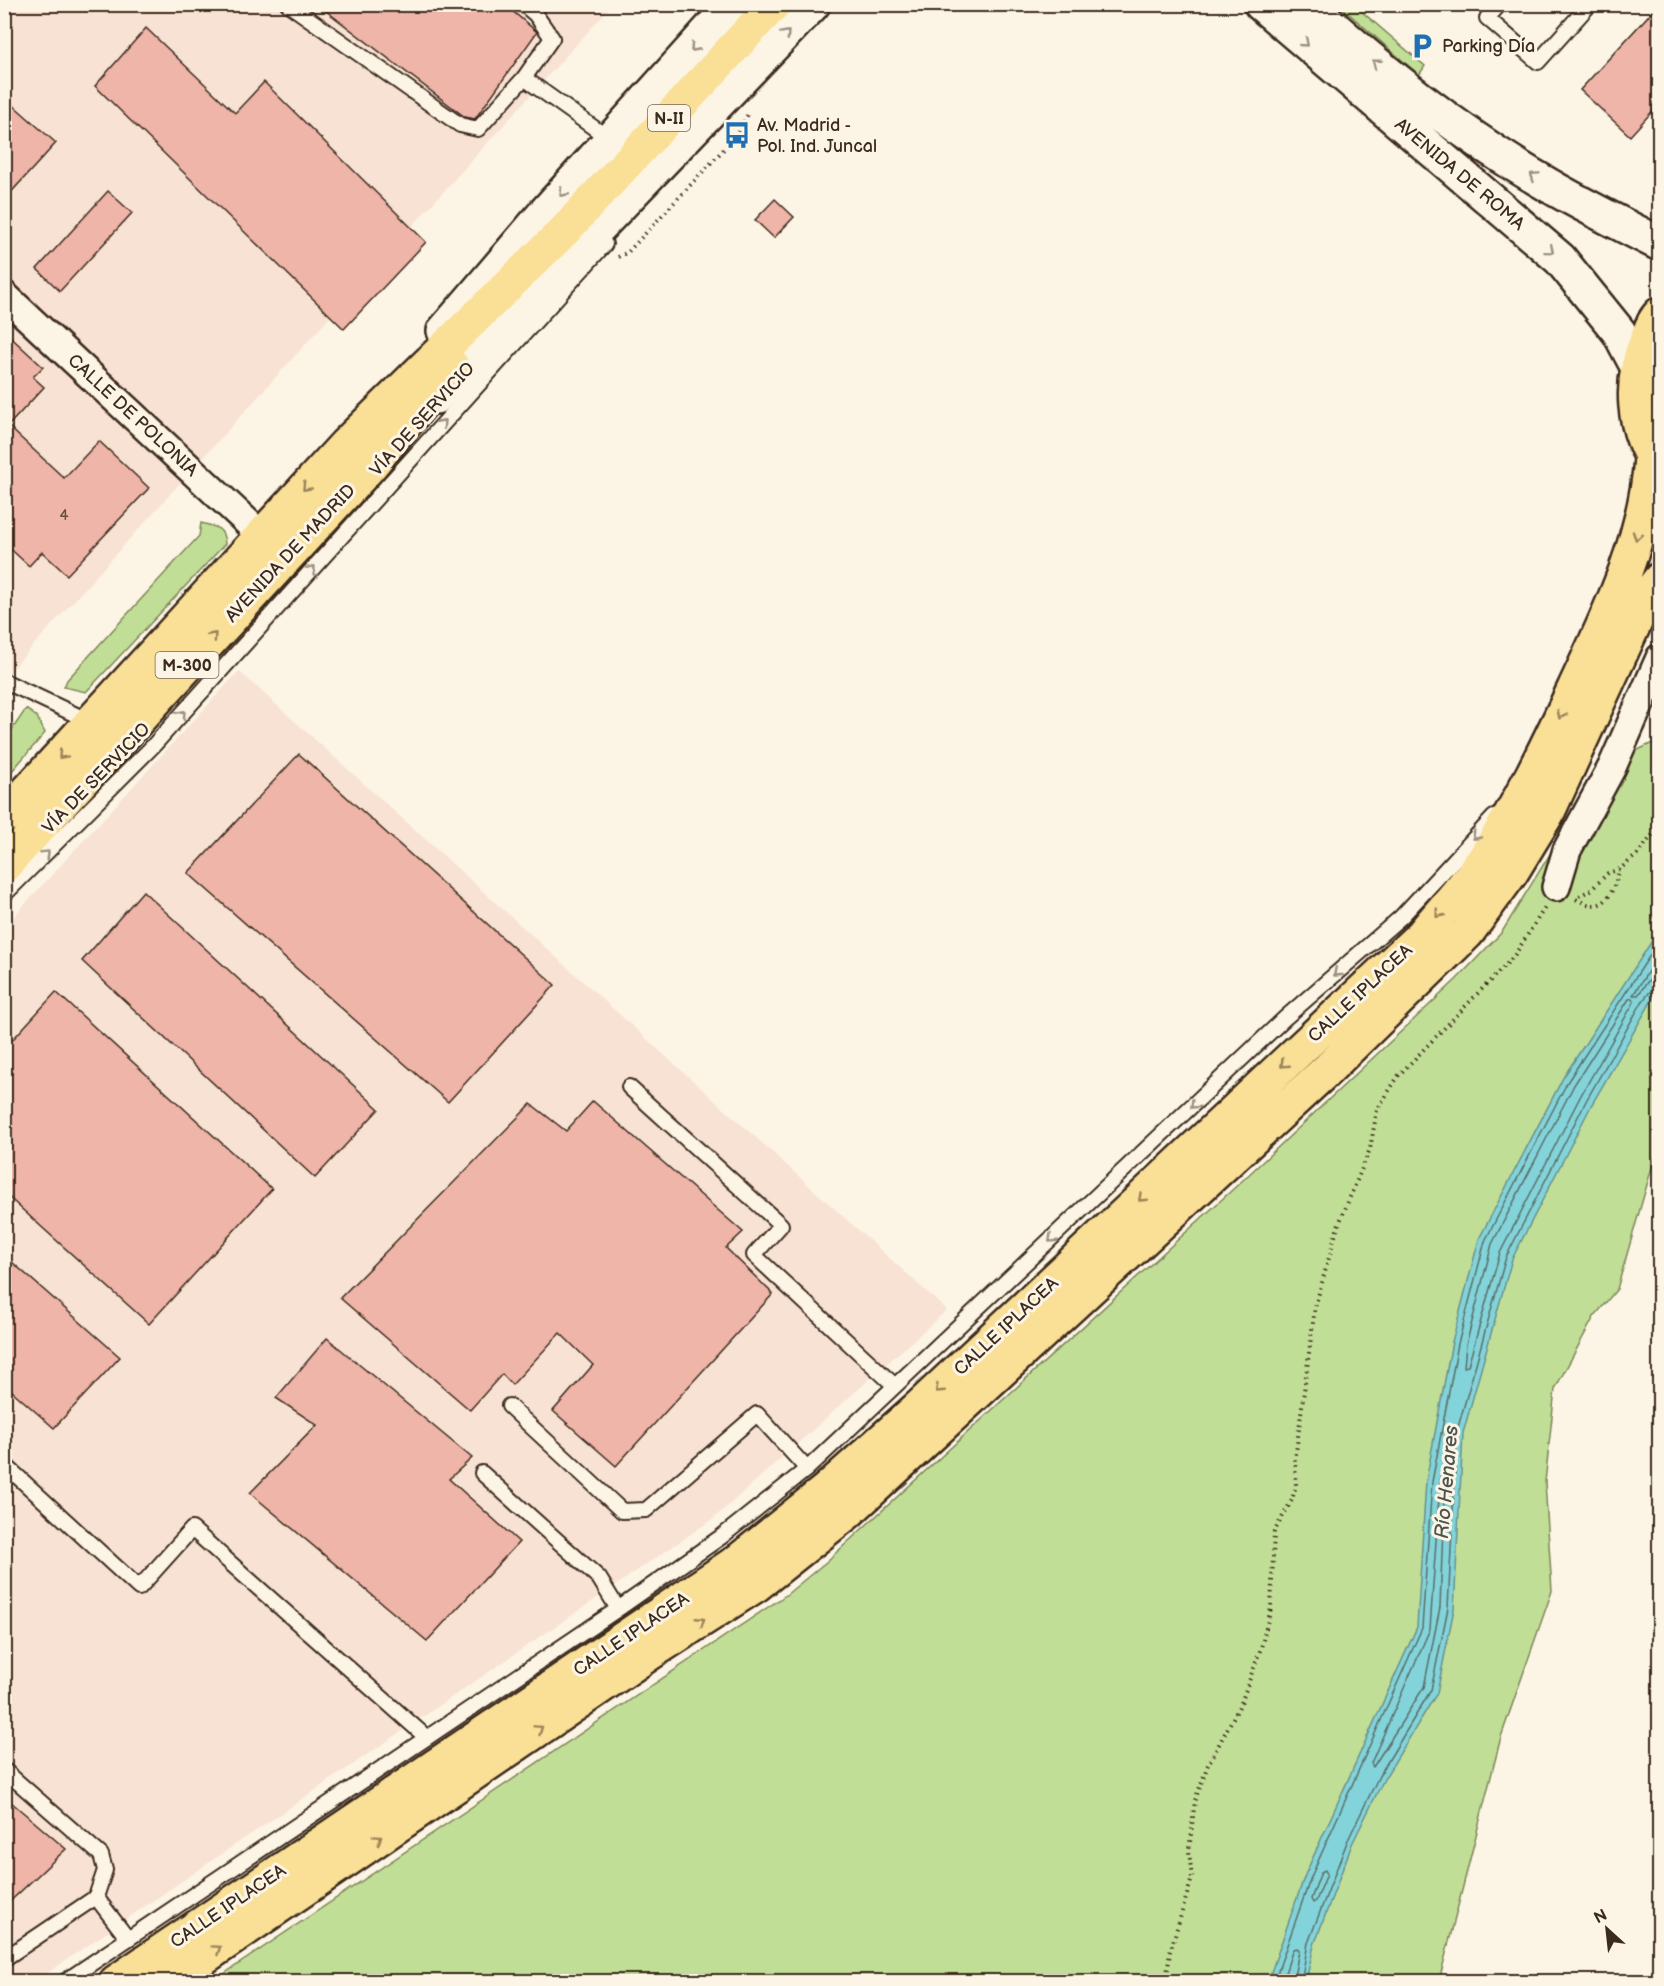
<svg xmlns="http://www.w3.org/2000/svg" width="1664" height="1986" viewBox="0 0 1664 1986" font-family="'Balsamiq Sans',sans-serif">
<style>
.built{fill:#f8e2d3}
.green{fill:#c1de96;stroke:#7e845a;stroke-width:1.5}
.water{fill:#83d4da;stroke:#66908f;stroke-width:1.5}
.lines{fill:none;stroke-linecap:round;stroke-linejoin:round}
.shore{stroke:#586e69;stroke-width:1.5}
.building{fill:#eeb5a8;stroke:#3b2a1e;stroke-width:1.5}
.service-casing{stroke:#3b2a1e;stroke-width:18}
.minor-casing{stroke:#3b2a1e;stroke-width:32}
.tertiary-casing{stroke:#3b2a1e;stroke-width:38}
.primary-casing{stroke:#3b2a1e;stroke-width:38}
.path{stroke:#3b2a1e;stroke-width:4;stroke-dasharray:1.5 4.5;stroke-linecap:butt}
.service{stroke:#fcf5e5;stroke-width:14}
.minor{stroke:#fcf5e5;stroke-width:27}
.tertiary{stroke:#fcf5e5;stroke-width:33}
.primary{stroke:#fadf96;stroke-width:33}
.oneway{stroke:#9c9082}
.oneway2{stroke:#9a845a}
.labels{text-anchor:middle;stroke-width:6;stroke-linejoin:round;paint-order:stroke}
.number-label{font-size:15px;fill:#684d40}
.shield{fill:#fcf5e5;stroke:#75675a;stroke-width:1.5}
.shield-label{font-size:16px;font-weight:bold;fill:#3b2a1e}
.poi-label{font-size:18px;fill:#3b2a1e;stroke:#fcf5e5;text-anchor:start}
.street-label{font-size:18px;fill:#3b2a1e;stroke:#fcf5e5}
.water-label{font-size:20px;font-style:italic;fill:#4d544d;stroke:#fcf5e5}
</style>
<rect width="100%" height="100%" fill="#fcf5e5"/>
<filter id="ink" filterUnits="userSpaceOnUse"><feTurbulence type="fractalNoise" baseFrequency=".0167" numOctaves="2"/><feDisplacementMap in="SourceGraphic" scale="12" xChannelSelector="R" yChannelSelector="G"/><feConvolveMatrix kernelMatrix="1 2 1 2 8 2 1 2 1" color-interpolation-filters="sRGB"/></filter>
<g filter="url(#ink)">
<path class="built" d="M 5,5 L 612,5 L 5,677 Z
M 239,671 L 947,1310 L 713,1519 L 34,1982 L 4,1981 L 4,927 Z"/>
<path class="green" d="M 1339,5 L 1354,5 L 1425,66 L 1419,75 Z
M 201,523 C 216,527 224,527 225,544 L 86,692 L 64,687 L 67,680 L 199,536 Z
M 26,709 L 37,717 L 45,733 L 5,779 L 5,740 Z
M 1659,740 L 1659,1143 L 1617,1289 L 1594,1317 L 1555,1389 L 1545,1482 L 1552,1591 L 1501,1737 L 1439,1981 L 212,1982 L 786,1595 L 826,1562 L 1243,1180 L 1457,979 L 1502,932 L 1604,766 Z"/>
<path class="water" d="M 1659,930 L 1659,988 L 1592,1104 L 1512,1259 L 1463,1433 L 1454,1609 L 1437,1693 L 1384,1779 L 1352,1844 L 1314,1945 L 1306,1981 L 1268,1981 L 1305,1875 L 1417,1627 L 1426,1481 L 1452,1342 L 1479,1239 L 1563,1078 Z"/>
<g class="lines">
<path class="shore" d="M 1660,953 L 1633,995 L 1638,995 L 1648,981 L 1660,978
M 1632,998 L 1634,1002 L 1580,1097 L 1500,1253 L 1468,1366 L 1464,1367 L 1466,1345 L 1492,1244 L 1574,1085 L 1629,999 Z
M 1445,1474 L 1440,1607 L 1424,1687 L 1373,1767 L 1371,1763 L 1430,1629 L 1440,1483 L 1441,1475 Z
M 1325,1870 L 1327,1874 L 1316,1901 L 1313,1903 L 1311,1899 L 1321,1872 Z
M 1274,1982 L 1311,1877 L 1422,1628 L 1432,1482 L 1458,1344 L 1485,1241 L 1568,1081 L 1660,940
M 1282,1982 L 1293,1949 L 1297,1948 L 1299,1951 L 1293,1982
M 1301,1982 L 1308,1943 L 1347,1842 L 1379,1776 L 1431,1690 L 1448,1608 L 1457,1431 L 1506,1257 L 1586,1101 L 1642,1002 L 1653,988 L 1660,986"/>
</g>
<path class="building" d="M 317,4 L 504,4 L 537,32 L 475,119 L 465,117 Z
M 1659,4 L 1659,104 L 1630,136 L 1580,90 Z
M 146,28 L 235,113 L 264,82 L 426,242 L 344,329 L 95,86 Z
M 4,97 L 56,143 L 4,200 Z
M 108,191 L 132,213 L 60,291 L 37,269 Z
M 775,199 L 794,217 L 774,238 L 755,220 Z
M 4,331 L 43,367 L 33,377 L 44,387 L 8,426 L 64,478 L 99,441 L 149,488 L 67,575 L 42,552 L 29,566 L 4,543 Z
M 299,754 L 555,985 L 448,1102 L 188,873 Z
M 143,891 L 379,1109 L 315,1178 L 82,961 Z
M 56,992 L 272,1189 L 149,1324 L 4,1193 L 4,1049 Z
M 593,1101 L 743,1232 L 726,1248 L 773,1294 L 616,1466 L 553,1411 L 593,1365 L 560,1333 L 512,1385 L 502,1374 L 470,1410 L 340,1298 L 531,1104 L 566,1131 Z
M 4,1255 L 120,1357 L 54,1428 L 4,1384 Z
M 327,1338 L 472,1458 L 449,1479 L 519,1542 L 427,1641 L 250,1493 L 317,1425 L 276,1398 Z
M 4,1796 L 66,1849 L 4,1907 Z"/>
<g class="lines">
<defs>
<path id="service" d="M 288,4 L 460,125 L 478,129 L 524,78 L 611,140
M 523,4 L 535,14 L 552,38 L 524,78
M 1500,4 L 1487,18 L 1538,62 L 1590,4
M 4,681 L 91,722
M 4,895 L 153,746 L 605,244
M 629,1087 L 781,1225 L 754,1255 L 895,1386
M 509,1406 L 622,1511 L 646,1510 L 757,1414 L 807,1469
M 4,1464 L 139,1588 L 192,1529 L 426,1737
M 482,1473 L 599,1578 L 618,1609
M 4,1770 L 101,1855 L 105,1870 L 96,1897 L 4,1959
M 96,1897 L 128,1939
M 64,1982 L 618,1609 L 721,1537 L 807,1469 L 1285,1018 L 1401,917 L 1494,817"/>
<path id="minor" d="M 4,295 L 261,535
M 1556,887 L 1567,850 L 1612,767 L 1660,658"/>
<path id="tertiary" d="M 1261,4 L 1560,259 L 1619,332 L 1636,364
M 1308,4 C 1382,72 1463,136 1550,186 C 1586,207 1623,225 1660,244
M 444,331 L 544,214 L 733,4
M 436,397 L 813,4"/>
<path id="primary" d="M 1660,314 C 1653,321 1650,331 1647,339 C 1629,381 1631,431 1660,469
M 4,817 L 346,444 L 564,231 L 774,4
M 4,866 L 370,466 L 452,366
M 116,1982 L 738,1561 L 826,1490 L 918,1408 L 1422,935 C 1443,909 1467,884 1485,857 C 1520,803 1547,746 1574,689 C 1609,614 1645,541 1651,458
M 168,1982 L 650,1653 L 756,1585 L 848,1512 L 1329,1068 L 1467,933 L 1511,873 L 1547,814 L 1647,596 L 1660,579"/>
</defs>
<use href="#service" class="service-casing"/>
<use href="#minor" class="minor-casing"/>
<use href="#tertiary" class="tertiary-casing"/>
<use href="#primary" class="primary-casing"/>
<path class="path" d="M 618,257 L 628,252 L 737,135 L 749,112
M 1579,896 L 1591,890 L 1608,873 L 1620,869 L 1638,854 L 1660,825
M 1576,899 C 1606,916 1612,893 1620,869
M 1166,1982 L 1170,1952 L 1192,1878 L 1189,1851 L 1195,1800 L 1208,1765 L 1241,1703 L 1261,1648 L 1271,1608 L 1274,1532 L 1292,1500 L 1296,1485 L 1295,1460 L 1315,1307 L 1338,1226 L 1370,1149 L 1377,1110 L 1399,1075 L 1514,956 L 1546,906"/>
<use href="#service" class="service"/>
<use href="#minor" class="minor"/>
<use href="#tertiary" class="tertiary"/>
<use href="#primary" class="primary"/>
</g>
<defs><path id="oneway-chevron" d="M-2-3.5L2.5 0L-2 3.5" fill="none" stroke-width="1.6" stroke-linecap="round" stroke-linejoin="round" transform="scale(1.5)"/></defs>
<g class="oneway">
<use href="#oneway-chevron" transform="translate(786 34) rotate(-47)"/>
<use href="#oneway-chevron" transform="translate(1305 43) rotate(41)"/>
<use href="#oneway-chevron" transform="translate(694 48) rotate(132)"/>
<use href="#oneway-chevron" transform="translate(1376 63) rotate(-141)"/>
<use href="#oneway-chevron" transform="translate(1534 176) rotate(-146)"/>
<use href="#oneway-chevron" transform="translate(563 193) rotate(132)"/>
<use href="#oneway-chevron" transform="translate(1550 250) rotate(40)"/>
<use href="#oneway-chevron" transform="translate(442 423) rotate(-48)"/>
<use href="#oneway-chevron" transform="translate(312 569) rotate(-49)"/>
<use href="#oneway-chevron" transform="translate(182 714) rotate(-48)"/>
<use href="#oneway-chevron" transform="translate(1476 836) rotate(134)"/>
<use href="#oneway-chevron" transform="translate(46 854) rotate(-45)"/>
<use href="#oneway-chevron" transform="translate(1337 973) rotate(139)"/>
<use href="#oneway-chevron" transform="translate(1194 1105) rotate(136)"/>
<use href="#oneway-chevron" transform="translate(1052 1239) rotate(136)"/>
</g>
<g class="oneway2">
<use href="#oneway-chevron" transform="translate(306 487) rotate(133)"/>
<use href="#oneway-chevron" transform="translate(1637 536) rotate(108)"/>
<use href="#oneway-chevron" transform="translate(213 636) rotate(-48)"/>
<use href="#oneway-chevron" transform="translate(1561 715) rotate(115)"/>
<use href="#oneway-chevron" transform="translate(62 755) rotate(133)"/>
<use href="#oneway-chevron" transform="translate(1439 914) rotate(129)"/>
<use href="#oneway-chevron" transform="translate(1284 1064) rotate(137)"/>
<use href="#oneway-chevron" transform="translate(1142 1198) rotate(137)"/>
<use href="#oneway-chevron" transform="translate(939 1389) rotate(137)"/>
<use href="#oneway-chevron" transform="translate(701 1621) rotate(-33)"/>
<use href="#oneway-chevron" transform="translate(539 1729) rotate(-34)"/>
<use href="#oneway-chevron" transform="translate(378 1839) rotate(-34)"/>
<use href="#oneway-chevron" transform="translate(217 1949) rotate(-34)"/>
</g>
</g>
<defs>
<symbol id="parking-bare" viewBox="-9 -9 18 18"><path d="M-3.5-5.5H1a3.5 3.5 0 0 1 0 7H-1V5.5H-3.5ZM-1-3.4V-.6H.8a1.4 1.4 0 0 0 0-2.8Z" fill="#1f6fb2" stroke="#fcf5e5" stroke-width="2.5" paint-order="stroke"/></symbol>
<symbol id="bus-bare" viewBox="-9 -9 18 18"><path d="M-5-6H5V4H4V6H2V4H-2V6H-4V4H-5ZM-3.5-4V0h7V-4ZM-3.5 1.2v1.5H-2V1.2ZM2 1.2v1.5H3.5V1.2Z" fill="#1f6fb2" stroke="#fcf5e5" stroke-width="2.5" paint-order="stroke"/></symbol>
</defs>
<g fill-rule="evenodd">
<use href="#parking-bare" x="1403" y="27" width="38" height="38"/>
<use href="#bus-bare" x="718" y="116" width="38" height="38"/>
</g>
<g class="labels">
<g class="number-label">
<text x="64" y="520">4</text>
</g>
<g class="shield">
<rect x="648" y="105" width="42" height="26" rx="4.5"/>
<rect x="155.5" y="652" width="63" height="26" rx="4.5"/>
</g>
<g class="shield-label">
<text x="669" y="124">N-II</text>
<text x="187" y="671">M-300</text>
</g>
<g class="poi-label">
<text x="1442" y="52">Parking Día</text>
<text x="757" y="131">Av. Madrid -<tspan x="757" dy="21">Pol. Ind. Juncal</tspan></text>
</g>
<g class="street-label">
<text transform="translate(1460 174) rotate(40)" y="6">AVENIDA DE ROMA</text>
<text transform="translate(133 415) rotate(43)" y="6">CALLE DE POLONIA</text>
<text transform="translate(422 419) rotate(-48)" y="6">VÍA DE SERVICIO</text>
<text transform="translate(290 553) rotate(-47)" y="6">AVENIDA DE MADRID</text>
<text transform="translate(96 778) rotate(-46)" y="6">VÍA DE SERVICIO</text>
<text transform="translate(1360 993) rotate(-43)" y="6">CALLE IPLACEA</text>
<text transform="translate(1006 1326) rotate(-43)" y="6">CALLE IPLACEA</text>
<text transform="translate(631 1634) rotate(-34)" y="6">CALLE IPLACEA</text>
<text transform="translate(228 1906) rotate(-34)" y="6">CALLE IPLACEA</text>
</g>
<g class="water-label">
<text transform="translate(1446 1482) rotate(-85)" y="7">Río Henares</text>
</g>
</g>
<rect width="1664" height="1986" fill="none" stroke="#fcf5e5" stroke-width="24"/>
<rect x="12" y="12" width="1640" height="1962" fill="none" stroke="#3b2a1e" stroke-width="2" filter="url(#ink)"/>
<g transform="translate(1607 1929) rotate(333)" stroke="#fcf5e5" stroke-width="4.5" paint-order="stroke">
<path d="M0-4.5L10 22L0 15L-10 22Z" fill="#3b2a1e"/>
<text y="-9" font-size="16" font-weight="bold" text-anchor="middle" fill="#3b2a1e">N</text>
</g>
</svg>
